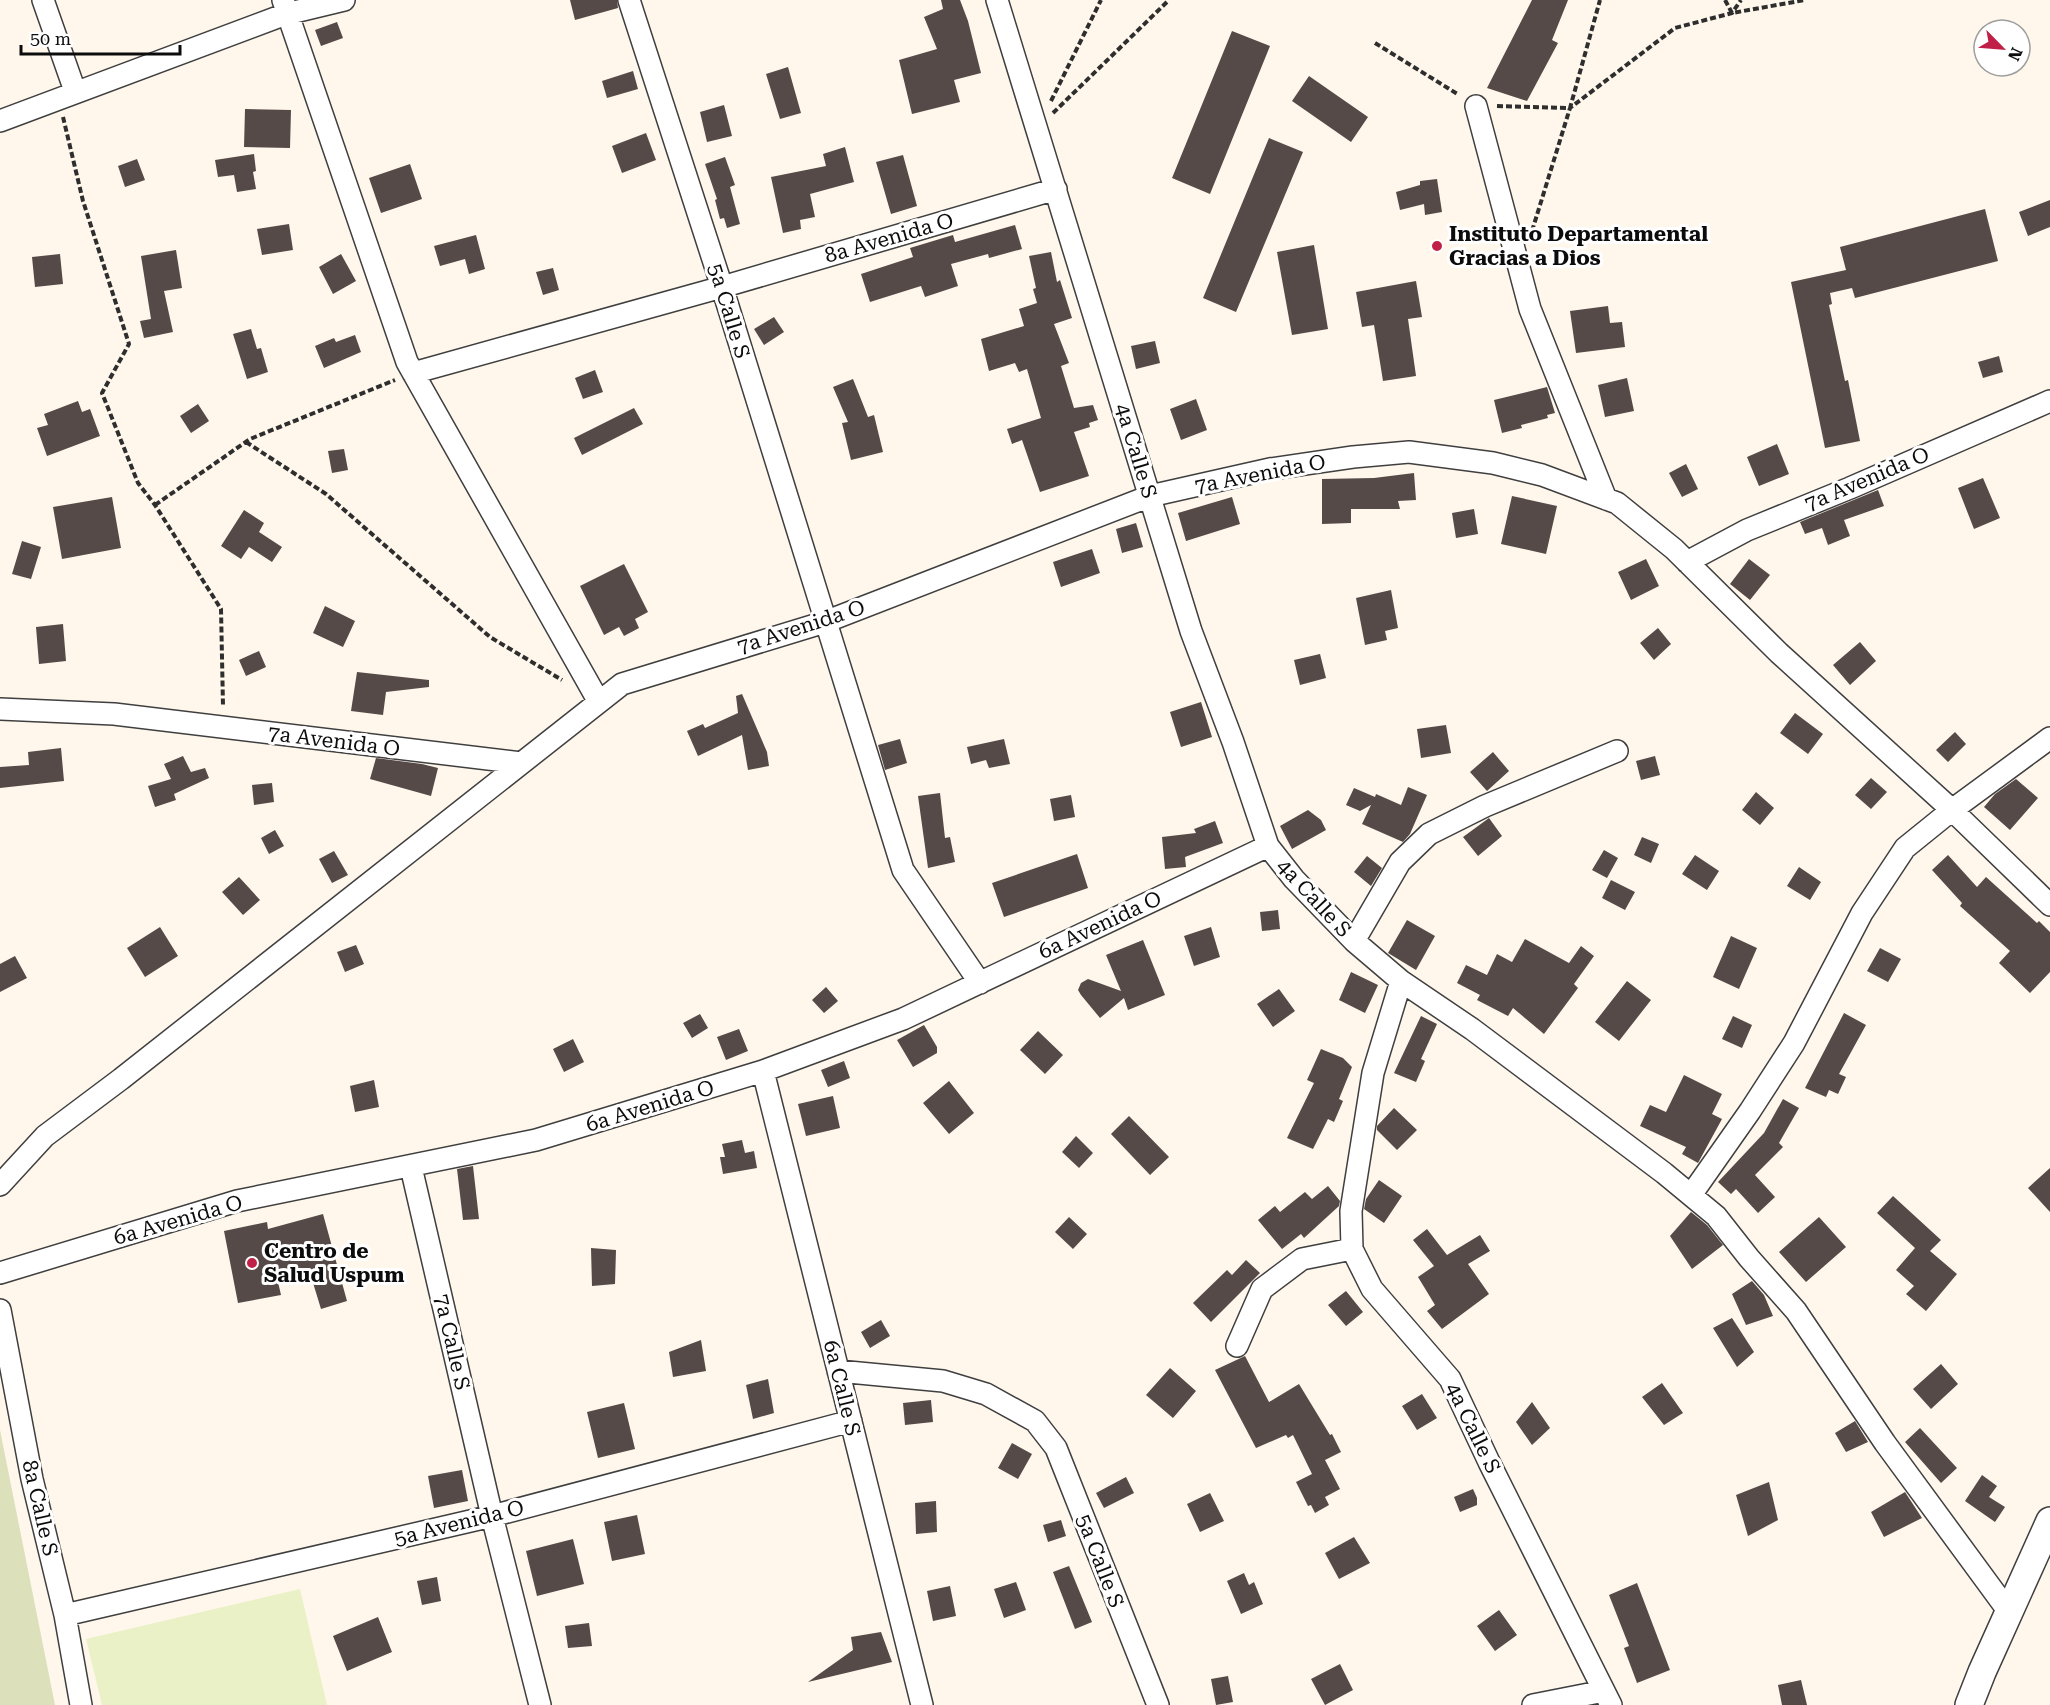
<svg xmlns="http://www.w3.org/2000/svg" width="2050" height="1705" viewBox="0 0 2050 1705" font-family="'Roboto Serif',serif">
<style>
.cemetery{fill:#dce1bc}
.pitch{fill:#ebf1c6}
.building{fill:#554a48}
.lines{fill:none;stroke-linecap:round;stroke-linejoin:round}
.minor-casing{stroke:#3f3f3f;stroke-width:24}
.tertiary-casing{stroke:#3f3f3f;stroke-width:30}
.path{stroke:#2e2e2e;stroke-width:4;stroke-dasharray:6 3;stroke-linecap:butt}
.minor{stroke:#fff;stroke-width:21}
.tertiary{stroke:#fff;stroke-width:27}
.poi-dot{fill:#c02047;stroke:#fff;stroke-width:2}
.labels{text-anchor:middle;stroke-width:6;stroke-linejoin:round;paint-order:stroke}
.poi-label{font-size:21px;font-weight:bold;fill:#0c0c0c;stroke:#fff;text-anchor:start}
.street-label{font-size:21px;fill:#0c0c0c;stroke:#fff}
</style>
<rect width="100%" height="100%" fill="#fff7eb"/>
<path class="cemetery" d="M 0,1430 L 55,1705 L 0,1705 Z"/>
<path class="pitch" d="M 300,1589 L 327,1705 L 102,1705 L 86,1639 Z"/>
<path class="building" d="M 570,0 L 617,0 L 618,8 L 575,20 Z
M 941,0 L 960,0 L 968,21 L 981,73 L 954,80 L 960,102 L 912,114 L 899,60 L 937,49 L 924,17 L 943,9 Z
M 1532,0 L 1568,0 L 1552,40 L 1558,43 L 1527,101 L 1487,88 Z
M 337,22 L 343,38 L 321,46 L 315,30 Z
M 1232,31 L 1270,46 L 1210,194 L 1172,178 Z
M 788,67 L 801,113 L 780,119 L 766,74 Z
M 633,71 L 638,89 L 607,98 L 602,81 Z
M 1309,76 L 1368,117 L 1351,142 L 1292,101 Z
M 724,105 L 732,136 L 707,142 L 700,112 Z
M 245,109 L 291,110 L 290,148 L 244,147 Z
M 646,133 L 656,160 L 622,173 L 612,146 Z
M 1269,138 L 1303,152 L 1236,312 L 1203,298 Z
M 845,147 L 854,182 L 810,194 L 815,217 L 800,220 L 801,229 L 783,233 L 771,177 L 826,166 L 823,154 Z
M 254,154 L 256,171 L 253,172 L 256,189 L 237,192 L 234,175 L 218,177 L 215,160 Z
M 903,155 L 917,206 L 891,214 L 876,162 Z
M 725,157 L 735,185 L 730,187 L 740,224 L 727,228 L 724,218 L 720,219 L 715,200 L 717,199 L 705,164 Z
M 137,159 L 145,180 L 125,187 L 118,166 Z
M 410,164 L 422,199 L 381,213 L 369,178 Z
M 1437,179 L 1442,212 L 1425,215 L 1424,204 L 1400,210 L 1396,192 L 1420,185 L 1420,181 Z
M 2050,200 L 2050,227 L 2028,236 L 2019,212 Z
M 1985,209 L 1998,261 L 1855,298 L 1852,288 L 1830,293 L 1832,304 L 1829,305 L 1845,381 L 1848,380 L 1860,441 L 1825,448 L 1791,282 L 1846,270 L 1840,247 Z
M 289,224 L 293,250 L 262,255 L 257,229 Z
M 1015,225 L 1022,249 L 989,258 L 988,254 L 951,264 L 958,286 L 925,297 L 921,286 L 870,302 L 861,274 L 913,257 L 910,248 L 953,235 L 955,242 Z
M 476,235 L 485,269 L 469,274 L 465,259 L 440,266 L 434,246 Z
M 1314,245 L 1328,329 L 1292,335 L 1277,252 Z
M 176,250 L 182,288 L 164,291 L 173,332 L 144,338 L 140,321 L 151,319 L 141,256 Z
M 1051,252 L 1057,282 L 1060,280 L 1072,318 L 1054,324 L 1069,363 L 1061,366 L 1074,408 L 1093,405 L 1098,420 L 1089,423 L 1090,427 L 1074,432 L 1089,476 L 1040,492 L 1022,440 L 1012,444 L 1007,429 L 1041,418 L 1027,369 L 1019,372 L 1015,363 L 989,371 L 981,339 L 1024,326 L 1019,309 L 1037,303 L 1033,289 L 1036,288 L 1029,256 Z
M 60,254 L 63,284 L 35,287 L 32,257 Z
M 341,254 L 356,281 L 333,294 L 319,267 Z
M 553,268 L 559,290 L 543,295 L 536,272 Z
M 1416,281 L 1422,317 L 1408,319 L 1416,376 L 1383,381 L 1374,325 L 1362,327 L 1356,292 Z
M 1608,306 L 1610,323 L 1622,322 L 1625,347 L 1576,353 L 1570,311 Z
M 774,317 L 784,332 L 764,345 L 754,329 Z
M 251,329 L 257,349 L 261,348 L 268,372 L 247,379 L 233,334 Z
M 355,335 L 361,352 L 324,368 L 315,346 L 334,338 L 336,342 Z
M 1155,341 L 1160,363 L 1136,369 L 1131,346 Z
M 1999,356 L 2003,372 L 1983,378 L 1978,362 Z
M 595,370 L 603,392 L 583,399 L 575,378 Z
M 1627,378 L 1634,411 L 1605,417 L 1598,385 Z
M 853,379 L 868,417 L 874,415 L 883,452 L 851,460 L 842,423 L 848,422 L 833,387 Z
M 1547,387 L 1555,413 L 1547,415 L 1548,418 L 1521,425 L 1522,428 L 1502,433 L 1494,400 Z
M 1196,399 L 1207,430 L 1181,440 L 1170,409 Z
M 78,401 L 82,412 L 90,409 L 100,436 L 47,456 L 37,428 L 48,425 L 44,414 Z
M 198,404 L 209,421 L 191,433 L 180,416 Z
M 634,408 L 643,424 L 582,455 L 574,438 Z
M 1777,444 L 1789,474 L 1759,486 L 1747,457 Z
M 344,449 L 348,470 L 332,473 L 328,451 Z
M 1686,464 L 1698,489 L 1682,497 L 1669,473 Z
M 1414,473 L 1416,500 L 1398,501 L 1400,509 L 1351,509 L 1351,523 L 1322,524 L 1322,479 L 1374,478 Z
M 1983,478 L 2000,518 L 1974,529 L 1958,488 Z
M 1878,490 L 1884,506 L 1844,520 L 1850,536 L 1828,545 L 1822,528 L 1805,534 L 1800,522 Z
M 1512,496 L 1557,506 L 1546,554 L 1501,544 Z
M 112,497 L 121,548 L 62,559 L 53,507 Z
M 1232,497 L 1240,524 L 1186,541 L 1178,513 Z
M 1474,509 L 1478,534 L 1456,538 L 1452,513 Z
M 244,510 L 264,523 L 259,532 L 282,547 L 272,562 L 249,547 L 241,559 L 221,546 Z
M 1136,523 L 1143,547 L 1122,553 L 1116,529 Z
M 22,541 L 41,547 L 31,579 L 12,574 Z
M 1092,549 L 1100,573 L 1061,587 L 1053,562 Z
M 1646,559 L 1659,586 L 1631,600 L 1618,572 Z
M 1749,559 L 1770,575 L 1750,600 L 1730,584 Z
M 624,564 L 648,612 L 635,619 L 639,628 L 624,636 L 619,627 L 604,635 L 580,586 Z
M 1391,590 L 1398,628 L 1385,631 L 1387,640 L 1365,645 L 1356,598 Z
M 325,606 L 355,621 L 343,647 L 313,633 Z
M 63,624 L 66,661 L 39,664 L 36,627 Z
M 1658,628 L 1671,644 L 1654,660 L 1640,643 Z
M 1860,642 L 1876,661 L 1850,685 L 1833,665 Z
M 259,651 L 266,667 L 246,676 L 239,660 Z
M 1320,654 L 1326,678 L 1300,685 L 1294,660 Z
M 357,672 L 429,680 L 429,687 L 386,692 L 383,715 L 351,711 Z
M 742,694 L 767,752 L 769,766 L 748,770 L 742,735 L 698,756 L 687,731 L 703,724 L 705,728 L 738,713 L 736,696 Z
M 1201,702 L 1212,737 L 1181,747 L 1170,712 Z
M 1795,713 L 1823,734 L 1808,754 L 1780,733 Z
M 1446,725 L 1451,753 L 1421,758 L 1417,729 Z
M 1955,732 L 1966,744 L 1948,762 L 1936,750 Z
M 900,739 L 907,763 L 885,770 L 878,745 Z
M 1004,739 L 1010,764 L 989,768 L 986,760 L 971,764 L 967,747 Z
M 61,748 L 64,781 L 0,788 L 0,767 L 29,765 L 28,752 Z
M 1493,752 L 1509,771 L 1487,791 L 1470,772 Z
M 183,756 L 191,772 L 205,768 L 209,778 L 174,794 L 176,800 L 155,807 L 148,786 L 171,779 L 164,764 Z
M 1655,756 L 1660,775 L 1641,780 L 1636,761 Z
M 376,758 L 422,764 L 438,768 L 431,796 L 370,779 Z
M 1871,778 L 1887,792 L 1871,809 L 1855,795 Z
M 2016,779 L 2038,798 L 2010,830 L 1984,807 L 1995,794 Z
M 272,783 L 274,802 L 254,805 L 252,785 Z
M 1408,787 L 1427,795 L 1410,834 L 1403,842 L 1362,824 L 1371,805 L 1360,811 L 1346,805 L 1354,788 L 1375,797 L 1376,794 L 1401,805 Z
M 1756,792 L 1774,808 L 1760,825 L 1742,810 Z
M 940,793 L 945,838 L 950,837 L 955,862 L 928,868 L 918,796 Z
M 1071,795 L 1075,817 L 1054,821 L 1050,799 Z
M 1308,810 L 1321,820 L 1326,830 L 1292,849 L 1280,826 Z
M 1489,818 L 1502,836 L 1478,856 L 1463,837 Z
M 1215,821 L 1223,843 L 1185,857 L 1186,867 L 1165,869 L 1162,837 L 1196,833 L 1194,829 Z
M 275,830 L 284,846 L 269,854 L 261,838 Z
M 1642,837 L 1659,844 L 1651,863 L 1634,855 Z
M 1604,850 L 1618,858 L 1607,878 L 1592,870 Z
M 334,851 L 348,875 L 332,883 L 319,859 Z
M 1077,854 L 1088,888 L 1004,917 L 992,883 Z
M 1695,855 L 1719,871 L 1707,890 L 1682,874 Z
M 1948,855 L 1977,887 L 1986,877 L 2037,923 L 2039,921 L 2050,932 L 2050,972 L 2030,993 L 1999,963 L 2010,951 L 1960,906 L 1962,903 L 1932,870 Z
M 1367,856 L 1382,868 L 1371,886 L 1354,872 Z
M 1799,867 L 1821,882 L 1810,900 L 1787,886 Z
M 239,877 L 260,900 L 243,915 L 222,892 Z
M 1611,880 L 1635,892 L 1625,910 L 1602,898 Z
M 1278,910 L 1280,929 L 1262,931 L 1260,912 Z
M 1407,920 L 1435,936 L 1416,970 L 1388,953 Z
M 160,927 L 178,956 L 145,977 L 127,948 Z
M 1211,927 L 1220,957 L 1194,966 L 1184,936 Z
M 1731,936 L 1757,948 L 1739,989 L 1713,977 Z
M 1525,939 L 1569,963 L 1581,946 L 1594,956 L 1574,984 L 1578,988 L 1544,1034 L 1513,1008 L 1508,1016 L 1477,1000 L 1480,995 L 1457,983 L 1466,965 L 1487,975 L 1497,954 L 1512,962 Z
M 1143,940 L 1165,995 L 1128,1010 L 1124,998 L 1100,1018 L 1081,995 L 1078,990 L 1081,983 L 1088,979 L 1121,991 L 1106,955 Z
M 356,945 L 364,964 L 345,972 L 337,952 Z
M 1880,948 L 1901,959 L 1888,982 L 1867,971 Z
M 15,956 L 27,978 L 0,992 L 0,964 Z
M 1351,972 L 1378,985 L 1365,1013 L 1339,1000 Z
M 1627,981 L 1651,1000 L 1619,1041 L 1595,1022 Z
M 826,987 L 838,1001 L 824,1013 L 812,1000 Z
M 1279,989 L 1295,1011 L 1273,1027 L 1257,1004 Z
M 1844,1013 L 1866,1025 L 1839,1074 L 1846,1077 L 1838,1094 L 1829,1090 L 1826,1097 L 1805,1088 Z
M 700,1014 L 708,1028 L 692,1038 L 683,1023 Z
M 1421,1016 L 1437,1024 L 1421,1059 L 1425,1061 L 1416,1082 L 1394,1073 Z
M 1733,1016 L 1752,1025 L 1742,1048 L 1722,1039 Z
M 924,1025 L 937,1047 L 937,1053 L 913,1067 L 897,1040 Z
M 739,1029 L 748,1051 L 726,1060 L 717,1037 Z
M 1038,1031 L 1063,1055 L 1045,1074 L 1020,1050 Z
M 573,1039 L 584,1062 L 564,1072 L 553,1049 Z
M 1321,1049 L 1343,1058 L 1352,1067 L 1339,1099 L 1343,1101 L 1334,1122 L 1328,1119 L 1313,1149 L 1287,1138 L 1314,1083 L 1307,1080 Z
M 844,1061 L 850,1078 L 828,1087 L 821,1070 Z
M 1684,1075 L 1722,1094 L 1712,1114 L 1722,1119 L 1698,1163 L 1682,1154 L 1686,1147 L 1640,1126 L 1650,1105 L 1666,1112 Z
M 374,1080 L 379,1107 L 355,1112 L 350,1086 Z
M 949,1081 L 974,1113 L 949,1134 L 923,1103 Z
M 833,1096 L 840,1128 L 806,1136 L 798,1104 Z
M 1783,1099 L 1799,1108 L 1779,1143 L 1783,1147 L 1755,1175 L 1775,1197 L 1758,1213 L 1736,1189 L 1731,1194 L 1718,1182 L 1764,1133 Z
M 1394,1108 L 1417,1130 L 1397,1150 L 1377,1130 L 1377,1126 Z
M 1129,1116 L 1169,1157 L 1150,1175 L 1111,1134 Z
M 1076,1136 L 1093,1153 L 1079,1168 L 1062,1152 Z
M 742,1140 L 745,1153 L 754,1151 L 757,1168 L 723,1174 L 720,1157 L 725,1157 L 722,1144 Z
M 473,1166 L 479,1219 L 463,1220 L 457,1169 Z
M 2050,1168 L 2050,1212 L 2028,1188 Z
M 1379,1180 L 1402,1196 L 1384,1223 L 1364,1209 L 1366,1199 Z
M 1328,1186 L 1340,1201 L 1339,1206 L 1304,1238 L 1301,1234 L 1282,1249 L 1258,1220 L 1275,1206 L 1280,1212 L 1305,1192 L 1312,1199 Z
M 1893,1196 L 1941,1240 L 1930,1251 L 1957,1274 L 1926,1311 L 1906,1294 L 1914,1286 L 1896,1270 L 1915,1248 L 1877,1213 Z
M 1691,1212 L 1707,1225 L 1723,1245 L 1692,1269 L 1670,1236 Z
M 323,1214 L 347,1301 L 321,1309 L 310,1273 L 278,1282 L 281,1295 L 238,1303 L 224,1231 L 267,1222 L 268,1229 Z
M 1069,1217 L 1087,1234 L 1073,1249 L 1055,1232 Z
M 1819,1217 L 1846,1247 L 1806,1282 L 1779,1252 Z
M 1427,1229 L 1447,1255 L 1480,1235 L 1490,1251 L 1468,1264 L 1489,1294 L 1442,1329 L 1427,1311 L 1435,1305 L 1418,1277 L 1434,1266 L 1413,1240 Z
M 591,1248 L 616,1250 L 615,1284 L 592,1286 Z
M 1246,1260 L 1260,1273 L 1211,1322 L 1193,1303 L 1227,1270 L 1232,1275 Z
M 1752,1281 L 1764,1295 L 1773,1316 L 1746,1325 L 1732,1294 Z
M 1346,1291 L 1363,1312 L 1346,1326 L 1328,1305 Z
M 1732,1318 L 1754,1352 L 1737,1367 L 1713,1328 Z
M 881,1320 L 890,1336 L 870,1348 L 861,1332 Z
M 701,1340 L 706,1371 L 673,1377 L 669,1352 Z
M 1245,1356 L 1269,1402 L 1299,1384 L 1330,1435 L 1332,1434 L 1341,1452 L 1325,1460 L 1340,1489 L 1325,1497 L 1329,1505 L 1315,1513 L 1311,1505 L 1308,1506 L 1296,1482 L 1312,1474 L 1293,1435 L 1288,1438 L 1286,1435 L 1256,1448 L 1215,1370 Z
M 1941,1364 L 1958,1384 L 1931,1409 L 1913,1389 Z
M 1170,1368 L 1196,1391 L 1173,1418 L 1146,1395 Z
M 768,1379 L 774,1413 L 753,1419 L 746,1385 Z
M 1662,1383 L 1683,1413 L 1664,1425 L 1642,1397 Z
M 1422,1394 L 1437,1418 L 1417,1430 L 1402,1406 Z
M 931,1400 L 933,1422 L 905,1425 L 903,1403 Z
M 1532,1402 L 1550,1428 L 1532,1445 L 1516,1422 Z
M 624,1403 L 635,1449 L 598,1458 L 587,1412 Z
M 1855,1421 L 1868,1442 L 1846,1452 L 1835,1433 Z
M 1920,1428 L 1957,1468 L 1941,1483 L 1905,1442 Z
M 1012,1443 L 1032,1454 L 1018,1479 L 998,1468 Z
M 462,1470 L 468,1501 L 434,1508 L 428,1476 Z
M 1982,1475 L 1997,1486 L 1989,1497 L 2005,1507 L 1995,1522 L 1965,1501 Z
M 1126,1477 L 1134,1493 L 1104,1508 L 1096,1493 Z
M 1769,1482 L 1778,1520 L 1748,1536 L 1736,1495 Z
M 1473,1489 L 1477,1498 L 1477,1505 L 1460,1512 L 1454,1497 Z
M 1905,1492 L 1922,1518 L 1884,1537 L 1871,1512 Z
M 1210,1493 L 1224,1521 L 1200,1532 L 1187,1504 Z
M 936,1501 L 937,1532 L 916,1534 L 915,1503 Z
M 637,1515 L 645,1554 L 612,1561 L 604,1522 Z
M 1061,1520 L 1066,1536 L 1048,1542 L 1043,1525 Z
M 1354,1537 L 1370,1563 L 1339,1579 L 1325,1553 Z
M 573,1539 L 584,1584 L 537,1596 L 526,1551 Z
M 1069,1566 L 1092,1622 L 1075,1629 L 1053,1572 Z
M 1244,1573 L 1249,1585 L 1254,1582 L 1263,1604 L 1241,1614 L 1227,1581 Z
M 437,1577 L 441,1601 L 422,1605 L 417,1581 Z
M 1016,1582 L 1026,1610 L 1004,1618 L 994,1589 Z
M 1637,1583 L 1670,1670 L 1637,1683 L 1624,1648 L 1629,1646 L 1609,1595 Z
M 950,1586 L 956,1616 L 933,1621 L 927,1591 Z
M 1499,1610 L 1517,1635 L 1495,1651 L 1477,1626 Z
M 378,1617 L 392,1652 L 347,1671 L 333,1636 Z
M 589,1623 L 592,1646 L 568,1648 L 565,1626 Z
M 881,1632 L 892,1662 L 808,1682 L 853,1650 L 851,1637 Z
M 1340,1664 L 1353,1690 L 1325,1705 L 1311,1679 Z
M 1228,1676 L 1233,1702 L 1216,1705 L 1211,1679 Z
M 1801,1680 L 1807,1705 L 1782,1705 L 1778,1685 Z"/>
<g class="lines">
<defs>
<path id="minor" d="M 43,0 L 75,91
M 283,0 L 407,362 L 599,702
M 629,0 L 722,287 L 903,870 L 980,983
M 997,0 L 1191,631 L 1233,742 L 1268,846 L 1294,879 L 1354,941 L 1401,981 L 1472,1029 L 1664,1173 L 1716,1216 L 1749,1258 L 1796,1311 L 1885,1443 L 2009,1612
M 1476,106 L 1530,309 L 1606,499
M 0,121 L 286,14 L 344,0
M 413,373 L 722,287 L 1056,189
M 1687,562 L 1747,530 L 1850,488 L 2050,401
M 0,709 L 114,714 L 521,763
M 1354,941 L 1400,862 L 1429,834 L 1485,806 L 1617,751
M 1401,981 L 1373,1073 L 1351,1211 L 1352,1249 L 1372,1289 L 1450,1379 L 1489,1462 L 1611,1705
M 763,1071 L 922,1705
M 411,1167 L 492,1516 L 540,1705
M 0,1185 L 45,1136 L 121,1079 L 622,684 L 825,622 L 1150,496 L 1270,469 L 1353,457 L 1409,452 L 1493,463 L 1542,475 L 1617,503 L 1674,549 L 1779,653 L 1952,810 L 2050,905
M 1691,1195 L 1750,1111 L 1794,1043 L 1862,913 L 1905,848 L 1952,810 L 2050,738
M 0,1273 L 237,1201 L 536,1140 L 763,1071 L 903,1019 L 1268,846
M 0,1310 L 32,1479 L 65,1615 L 81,1705
M 1237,1346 L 1262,1289 L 1302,1259 L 1352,1249
M 838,1371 L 943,1381 L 986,1394 L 1035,1421 L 1056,1448 L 1158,1705
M 65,1615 L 492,1516 L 851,1421
M 1533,1705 L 1604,1691"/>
<path id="tertiary" d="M 1969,1705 L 1982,1672 L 2050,1521"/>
</defs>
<use href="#minor" class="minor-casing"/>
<use href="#tertiary" class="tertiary-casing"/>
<path class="path" d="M 1725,0 L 1732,13 L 1805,0
M 1375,43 L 1459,95
M 1051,101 L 1101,0
M 1497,106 L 1570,108 L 1600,0
M 1053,113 L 1169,0
M 63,117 L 83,201 L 129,344 L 102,393 L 138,483 L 155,505 L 221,609 L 223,706
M 1532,231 L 1570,108 L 1675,28 L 1732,13 L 1741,0
M 246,442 L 326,494 L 490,637 L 562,680
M 155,505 L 250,439 L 395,380"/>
<use href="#minor" class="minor"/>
<use href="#tertiary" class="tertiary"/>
</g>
<g class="poi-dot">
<circle cx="1437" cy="246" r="6"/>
<circle cx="252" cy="1263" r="6"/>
</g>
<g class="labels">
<g class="poi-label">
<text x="1449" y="241">Instituto Departamental<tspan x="1449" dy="24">Gracias a Dios</tspan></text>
<text x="264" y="1258">Centro de<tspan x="264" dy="24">Salud Uspum</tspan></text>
</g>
<g class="street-label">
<text transform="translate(889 238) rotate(-16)" y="7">8a Avenida O</text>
<text transform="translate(729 311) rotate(73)" y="7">5a Calle S</text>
<text transform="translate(1136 451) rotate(73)" y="7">4a Calle S</text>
<text transform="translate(1260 474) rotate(-11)" y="7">7a Avenida O</text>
<text transform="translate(1867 479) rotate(-23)" y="7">7a Avenida O</text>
<text transform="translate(801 627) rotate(-18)" y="7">7a Avenida O</text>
<text transform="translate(334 741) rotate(7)" y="7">7a Avenida O</text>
<text transform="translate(1314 898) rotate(47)" y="7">4a Calle S</text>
<text transform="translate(1100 925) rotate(-25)" y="7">6a Avenida O</text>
<text transform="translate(650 1106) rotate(-17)" y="7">6a Avenida O</text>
<text transform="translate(178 1220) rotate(-16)" y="7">6a Avenida O</text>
<text transform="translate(452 1342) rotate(77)" y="7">7a Calle S</text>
<text transform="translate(842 1388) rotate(76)" y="7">6a Calle S</text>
<text transform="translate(1473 1428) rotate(64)" y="7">4a Calle S</text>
<text transform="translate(40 1508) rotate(77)" y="7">8a Calle S</text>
<text transform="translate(459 1523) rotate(-14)" y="7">5a Avenida O</text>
<text transform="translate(1100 1561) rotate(69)" y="7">5a Calle S</text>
</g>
</g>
<g transform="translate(2002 48) rotate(115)"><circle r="28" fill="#ffffff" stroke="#9e9e9e" stroke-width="1.5"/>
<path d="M0-4.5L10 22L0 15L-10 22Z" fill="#c02047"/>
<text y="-9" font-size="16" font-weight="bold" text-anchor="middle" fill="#0c0c0c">N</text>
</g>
<path d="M21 45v9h159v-9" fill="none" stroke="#0c0c0c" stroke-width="3"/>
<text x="30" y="45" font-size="18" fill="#0c0c0c" stroke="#ffffff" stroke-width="4.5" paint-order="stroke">50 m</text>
</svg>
